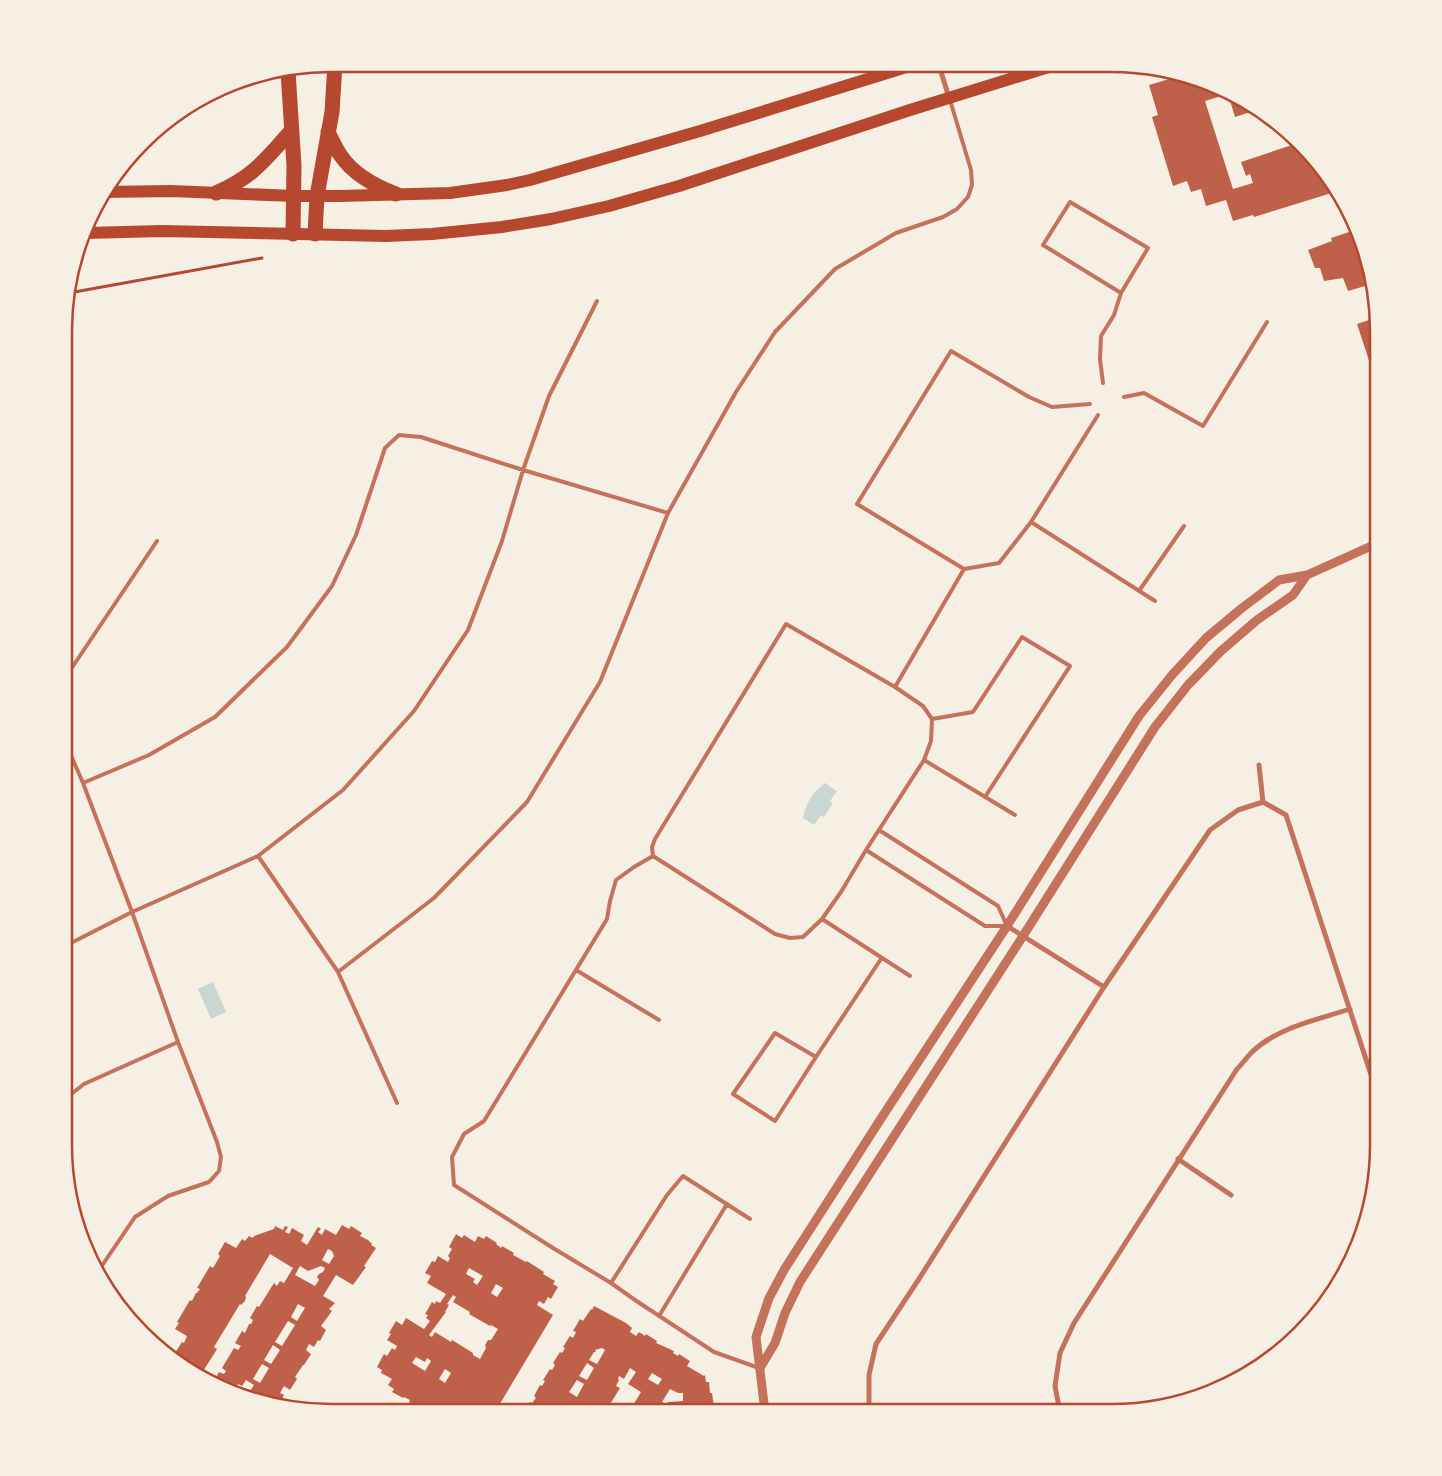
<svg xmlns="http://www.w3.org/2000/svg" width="1442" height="1476" viewBox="0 0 1442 1476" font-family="'Source Sans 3',sans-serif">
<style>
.water{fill:#c9d6d2}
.building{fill:#bf614a;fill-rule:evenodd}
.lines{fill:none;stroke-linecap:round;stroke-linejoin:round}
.path{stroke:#b5482f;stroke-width:3}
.service{stroke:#c5725c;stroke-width:4}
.minor{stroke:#c5725c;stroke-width:5}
.tertiary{stroke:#c5725c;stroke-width:9}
.primary{stroke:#b5482f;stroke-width:12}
.motorway{stroke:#b5482f;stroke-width:15}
.rim{fill:none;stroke:#b5482f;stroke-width:2.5}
</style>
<rect width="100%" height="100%" fill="#f6efe4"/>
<path class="water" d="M 825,783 L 837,791 L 830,801 L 833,803 L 824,817 L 821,815 L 814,825 L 803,818 C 806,803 813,792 825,783 Z
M 213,982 L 226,1012 L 211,1019 L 198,989 Z"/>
<path class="building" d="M 1176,77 L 1244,100 L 1257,110 L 1235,117 L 1228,94 L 1205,101 L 1233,189 L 1253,183 L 1250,174 L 1246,176 L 1241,162 L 1295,144 L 1323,169 L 1335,192 L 1254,217 L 1253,215 L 1233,221 L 1226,200 L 1206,206 L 1201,189 L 1191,192 L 1187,181 L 1173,186 L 1152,117 L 1158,115 L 1149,85 Z
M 1355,230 L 1364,245 L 1372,284 L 1348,291 L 1343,278 L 1324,281 L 1320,268 L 1315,268 L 1308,250 L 1332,241 L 1331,238 Z
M 1378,317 L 1378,385 L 1377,385 L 1357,324 Z
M 342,1225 L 349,1229 L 351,1226 L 362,1233 L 360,1236 L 368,1240 L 372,1244 L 371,1245 L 376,1248 L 364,1266 L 366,1267 L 353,1285 L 336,1275 L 323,1296 L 335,1303 L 329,1309 L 332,1311 L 321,1326 L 326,1330 L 320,1341 L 318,1340 L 314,1347 L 309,1344 L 306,1350 L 311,1354 L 304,1365 L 303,1365 L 295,1377 L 297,1379 L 290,1390 L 284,1386 L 280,1393 L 284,1395 L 280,1402 L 248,1394 L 254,1385 L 246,1380 L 242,1386 L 238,1384 L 235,1390 L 213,1384 L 178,1361 L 181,1357 L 175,1353 L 182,1342 L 184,1343 L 187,1336 L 175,1329 L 179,1323 L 177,1322 L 190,1300 L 192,1301 L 196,1293 L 197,1293 L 200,1289 L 197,1288 L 210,1266 L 213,1268 L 220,1256 L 218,1254 L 225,1242 L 236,1248 L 242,1239 L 245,1241 L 249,1236 L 253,1238 L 254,1236 L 274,1229 L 275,1226 L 283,1230 L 285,1226 L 288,1227 L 285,1232 L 289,1234 L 292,1228 L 304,1235 L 301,1241 L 307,1245 L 318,1227 L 321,1229 L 318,1232 L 322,1235 L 325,1229 L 336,1235 ZM 328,1249 L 332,1251 L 334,1256 L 329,1264 L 322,1260 ZM 270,1254 L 293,1268 L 284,1283 L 280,1281 L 277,1286 L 274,1283 L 259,1307 L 257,1306 L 250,1318 L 253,1320 L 251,1324 L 249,1324 L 245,1333 L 242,1331 L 235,1343 L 241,1346 L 238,1350 L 234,1348 L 222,1368 L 226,1371 L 224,1374 L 219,1372 L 214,1381 L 202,1373 L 217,1349 L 214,1347 L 240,1304 L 241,1305 L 245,1301 L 246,1297 L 245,1296 ZM 300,1266 L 308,1271 L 321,1266 L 325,1268 L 323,1272 L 319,1274 L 317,1277 L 319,1280 L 315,1286 L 295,1275 ZM 298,1304 L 305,1308 L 297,1321 L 291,1317 ZM 288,1321 L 295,1325 L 282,1346 L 275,1342 ZM 273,1345 L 280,1350 L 271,1364 L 264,1360 ZM 262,1364 L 269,1368 L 260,1383 L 253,1379 Z
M 456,1234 L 462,1238 L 464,1235 L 475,1242 L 478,1236 L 484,1239 L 486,1236 L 497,1243 L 496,1244 L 501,1248 L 502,1246 L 514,1253 L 513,1255 L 526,1262 L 527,1261 L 544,1272 L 543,1274 L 555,1281 L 553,1284 L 558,1287 L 551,1299 L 548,1297 L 544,1304 L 539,1301 L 537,1305 L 553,1315 L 495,1412 L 489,1412 L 477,1404 L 475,1408 L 481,1412 L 428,1412 L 409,1402 L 410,1400 L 404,1397 L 403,1398 L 392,1392 L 394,1389 L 388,1385 L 392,1379 L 381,1373 L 382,1370 L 377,1367 L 384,1354 L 387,1356 L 392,1348 L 395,1350 L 397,1346 L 387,1340 L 391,1334 L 389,1333 L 396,1321 L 402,1325 L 406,1318 L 424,1329 L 430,1321 L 426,1318 L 428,1315 L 425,1314 L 432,1302 L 435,1304 L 436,1301 L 440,1303 L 446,1294 L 427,1283 L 431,1276 L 425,1273 L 432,1261 L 435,1262 L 438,1256 L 448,1262 L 450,1258 L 448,1256 L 452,1249 L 449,1247 ZM 469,1268 L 483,1276 L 477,1285 L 473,1282 L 475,1279 L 466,1274 ZM 496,1284 L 503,1288 L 497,1297 L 491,1293 ZM 453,1295 L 456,1297 L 453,1302 L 470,1312 L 469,1314 L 490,1326 L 491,1325 L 498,1329 L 491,1340 L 488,1340 L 485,1345 L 486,1348 L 480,1359 L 473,1355 L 473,1353 L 452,1340 L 451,1342 L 435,1332 L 432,1337 L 429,1335 L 446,1312 L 445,1312 L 449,1305 L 447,1304 ZM 416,1357 L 425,1362 L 427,1358 L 431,1361 L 425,1371 L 412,1363 ZM 445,1369 L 451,1373 L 445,1383 L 439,1379 Z
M 594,1306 L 626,1323 L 632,1328 L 630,1332 L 636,1336 L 639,1332 L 645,1336 L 646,1334 L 657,1341 L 656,1343 L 674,1351 L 673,1353 L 678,1356 L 679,1354 L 690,1361 L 687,1366 L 704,1376 L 705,1375 L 706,1382 L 709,1382 L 710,1393 L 712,1393 L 714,1407 L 711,1407 L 711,1412 L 668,1412 L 656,1404 L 655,1407 L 656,1407 L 654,1412 L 638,1412 L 632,1407 L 641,1392 L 628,1384 L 636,1372 L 630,1368 L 624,1379 L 619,1376 L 618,1379 L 619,1380 L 616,1386 L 620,1388 L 606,1411 L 602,1408 L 600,1412 L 573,1412 L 574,1410 L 568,1405 L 564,1412 L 524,1412 L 530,1402 L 532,1403 L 536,1398 L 534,1396 L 540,1385 L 542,1386 L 545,1381 L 543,1380 L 550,1369 L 552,1370 L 555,1365 L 553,1363 L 560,1352 L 562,1353 L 565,1348 L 563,1347 L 570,1336 L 573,1338 L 576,1332 L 573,1331 L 580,1319 L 583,1321 L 591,1309 L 592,1310 ZM 602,1348 L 605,1350 L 597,1364 L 589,1360 L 594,1352 L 596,1352 L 595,1350 ZM 587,1363 L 594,1368 L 587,1380 L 579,1376 ZM 652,1373 L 662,1379 L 658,1385 L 648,1379 ZM 577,1380 L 584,1384 L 577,1397 L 569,1392 ZM 670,1389 L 678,1393 L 683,1393 L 683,1401 L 668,1402 L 667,1405 L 662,1402 Z"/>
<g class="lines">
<path class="path" d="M 69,293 L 262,258"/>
<path class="service" d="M 1103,383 L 1100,359 L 1101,336 L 1114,315 L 1121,293 L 1148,248 L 1070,202 L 1043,245 L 1121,293
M 1124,397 L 1144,393 L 1203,426 L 1267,322
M 1031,522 L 1155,601
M 964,569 L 857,504 L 951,351 L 1029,397 L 1052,407 L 1090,404
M 964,569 L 999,563 L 1031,522 L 1098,415
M 1139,591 L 1184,526
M 786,624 L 895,687 L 923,706 L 932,719 L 931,741 L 924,760 L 866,850 L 841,892 L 822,919 L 803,937 L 790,938 L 775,934 L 653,856 L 652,847 L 655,839 Z
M 67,675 L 157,541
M 895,687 L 964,569
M 932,719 L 973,712 L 1022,637 L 1070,666 L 985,797
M 66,744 L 83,783 L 132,912 L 178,1042 L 217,1142 L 221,1157 L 219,1171 L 209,1182 L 168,1196 L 135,1217 L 99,1270
M 924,760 L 1015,815
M 83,783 L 149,755 L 215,717 L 287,647 L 332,586 L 356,535 L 385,448 L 399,435 L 421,437 L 523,470 L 668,513
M 866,850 L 985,926 L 1007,926 L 998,906 L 879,830
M 258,856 L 338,972 L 397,1103
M 653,856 L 634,867 L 616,880 L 610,901 L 607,919 L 484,1121 L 464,1134 L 452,1157 L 454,1185 L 553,1248 L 611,1283 L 635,1300 L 714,1352 L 759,1368
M 822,919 L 910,976
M 65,946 L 132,912 L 258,856 L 343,790 L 414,711 L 468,630 L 502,541 L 523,470 L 549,396 L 597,301
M 576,970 L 659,1020
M 338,972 L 434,898 L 527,802 L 600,682 L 668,513 L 736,392 L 775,332 L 835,269 L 896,233 L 943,217 L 957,209 L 968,197 L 972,185 L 971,170 L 950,100
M 775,1033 L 816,1057 L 775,1121 L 733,1094 Z
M 816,1057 L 881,959
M 65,1099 L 84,1084 L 178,1042
M 611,1283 L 667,1195 L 683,1176 L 750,1219
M 659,1316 L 727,1204"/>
<path class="minor" d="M 939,65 L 949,98
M 1259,765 L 1263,802
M 1007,926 L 1104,987
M 1178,1159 L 1231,1195
M 869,1412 L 869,1375 L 876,1344 L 917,1282 L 1104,987 L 1210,830 L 1238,810 L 1263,802 L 1286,815 L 1378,1096
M 1060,1412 L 1055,1386 L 1060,1353 L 1074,1323 L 1237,1069 C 1242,1064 1247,1057 1252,1052 C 1278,1027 1317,1020 1350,1009"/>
<path class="tertiary" d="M 760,1368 L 775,1343 L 785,1313 L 800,1282 L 1023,936 L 1155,727 L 1188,685 L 1221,651 L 1257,620 L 1293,595 L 1307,575
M 765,1412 L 756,1337 L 769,1298 L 784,1270 L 882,1117 L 1007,926 L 1139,716 L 1172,675 L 1206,638 L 1242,608 L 1279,580 L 1307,575 L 1378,543"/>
<path class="primary" d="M 104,192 L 171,191 L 294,196 L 340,196 L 450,193 L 507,185 L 530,180 L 700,131 L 913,65
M 86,233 L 162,231 L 386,236 L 432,234 L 502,227 L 551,219 L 609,206 L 679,186 L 910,110 L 1052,66"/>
<path class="motorway" d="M 288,71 L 294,166 L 293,234
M 328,132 C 332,140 336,149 341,156 C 354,175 375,186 396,194
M 216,193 C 253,177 265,160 291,131
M 315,234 L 317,196 L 332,112 L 335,64"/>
</g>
<path d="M0 0H1442V1476H0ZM331 72H1111A259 259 0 0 1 1370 331V1145A259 259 0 0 1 1111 1404H331A259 259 0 0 1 72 1145V331A259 259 0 0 1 331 72Z" fill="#f6efe4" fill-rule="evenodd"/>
<path class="rim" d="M331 72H1111A259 259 0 0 1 1370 331V1145A259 259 0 0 1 1111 1404H331A259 259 0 0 1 72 1145V331A259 259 0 0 1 331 72Z"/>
</svg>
